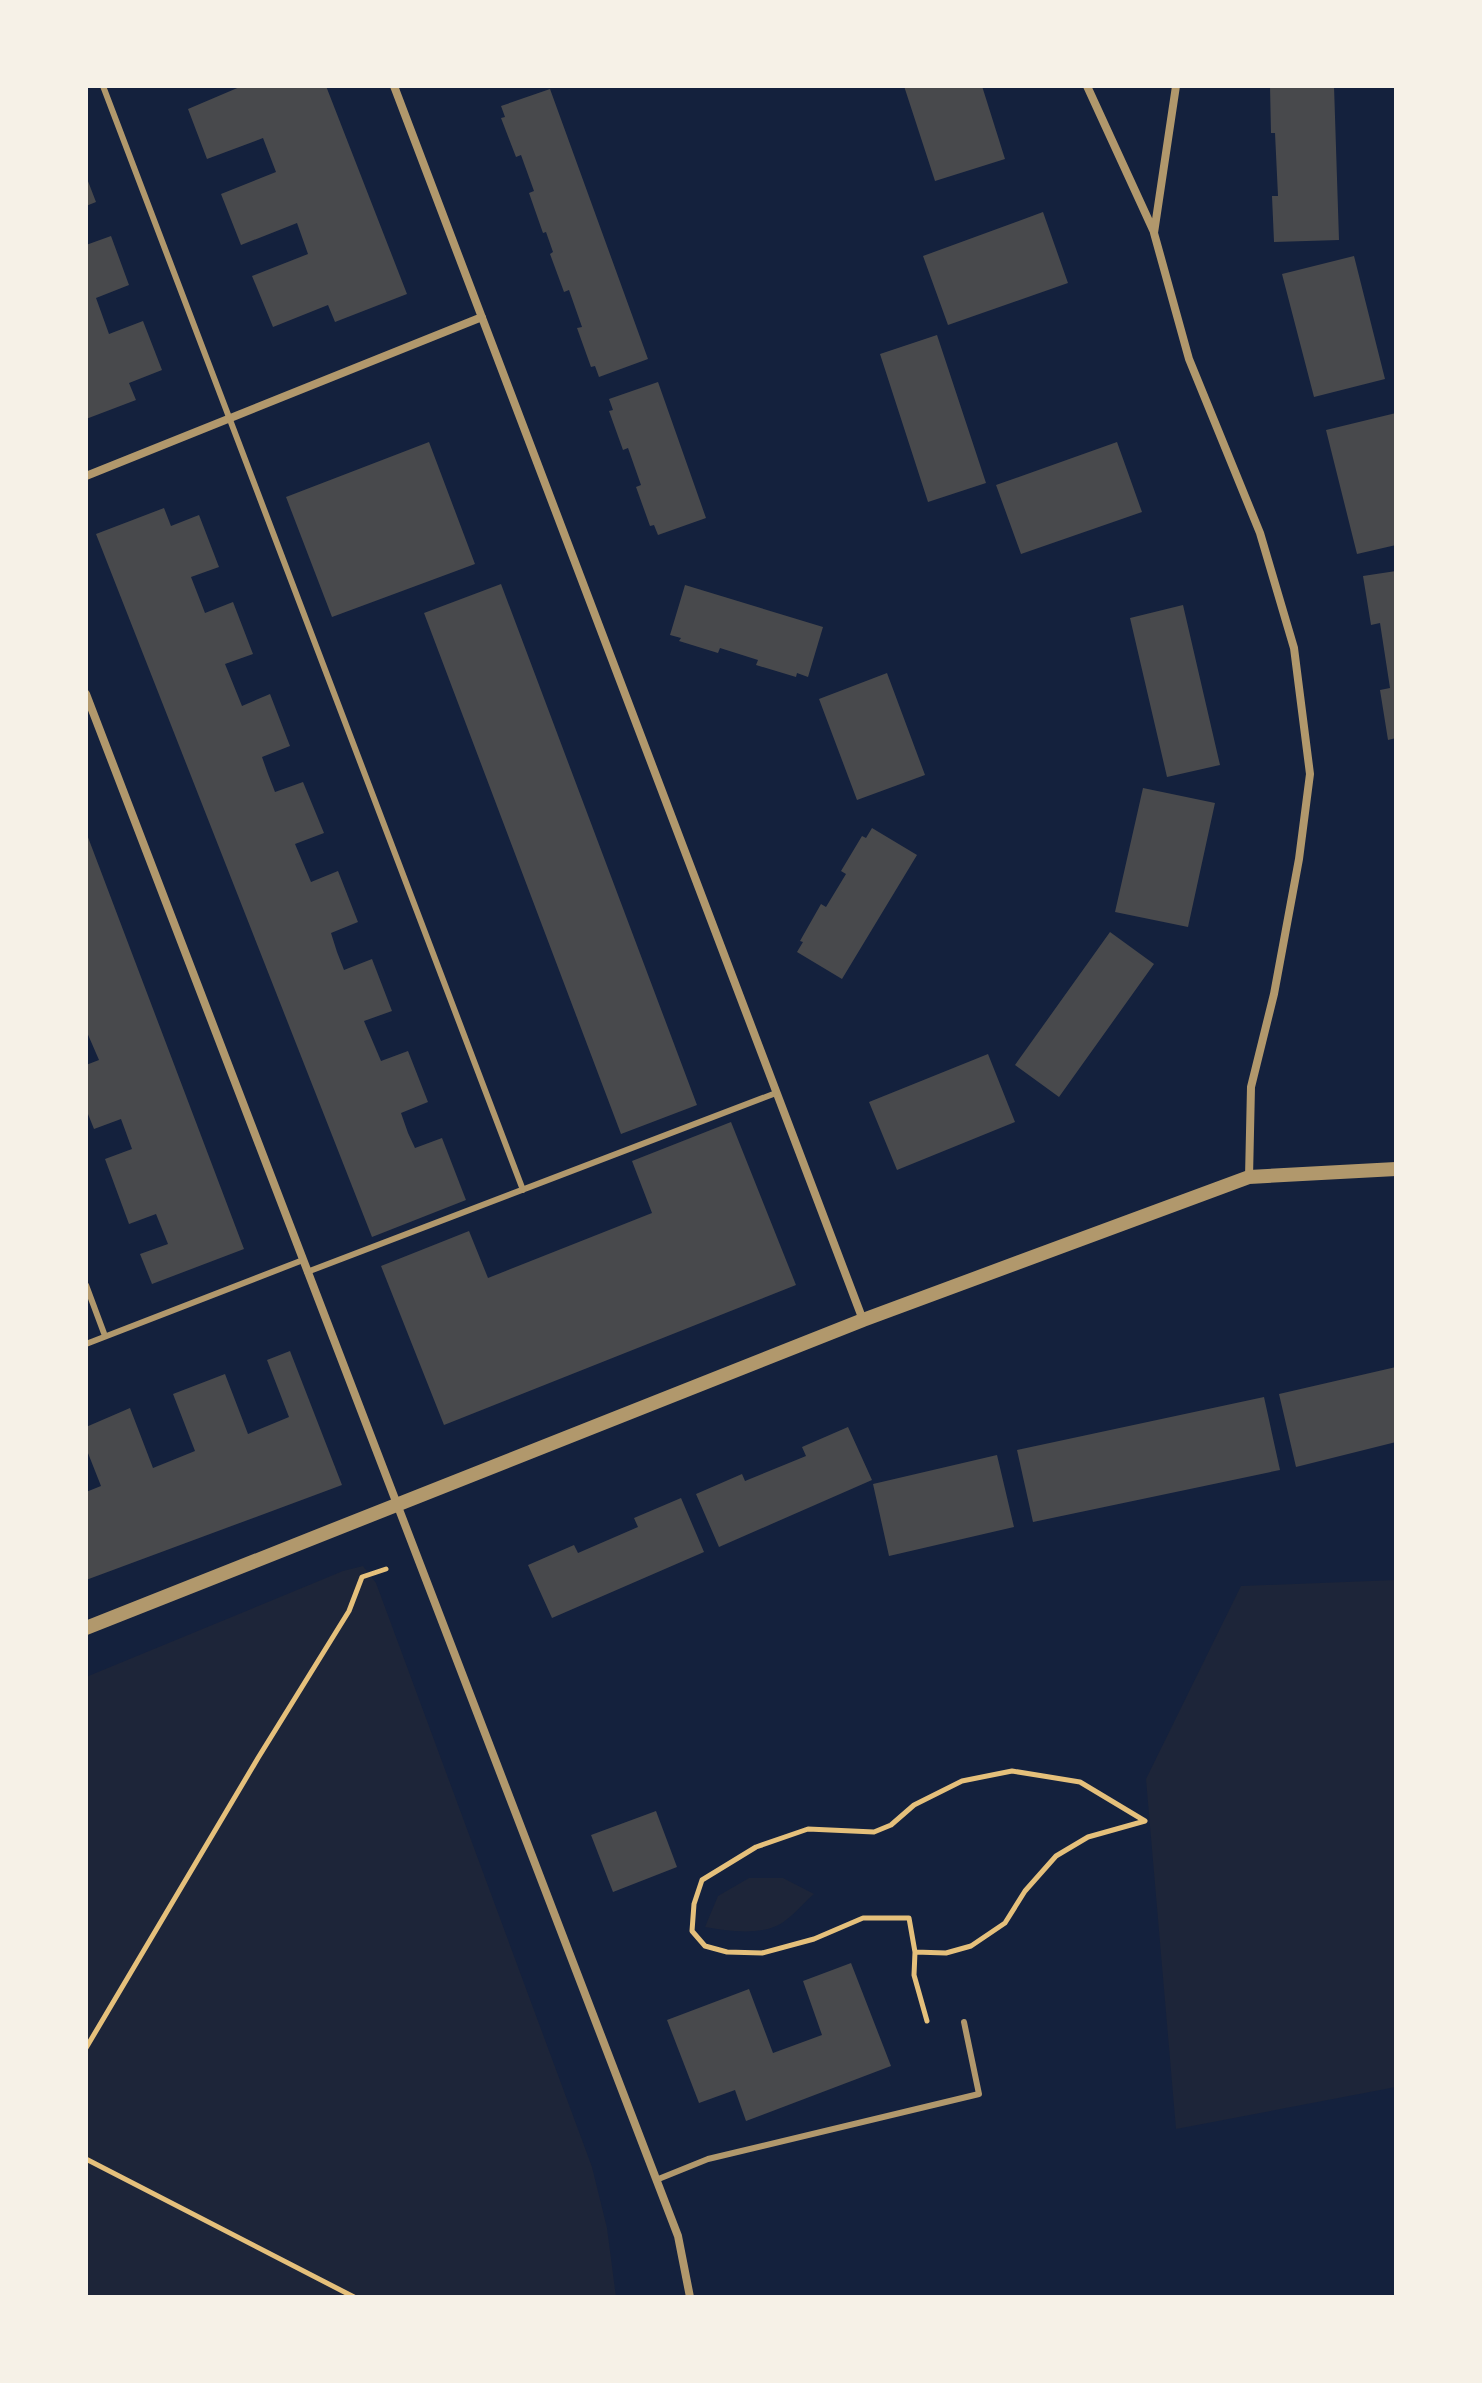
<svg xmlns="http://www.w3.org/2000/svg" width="1482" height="2383" viewBox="0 0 1482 2383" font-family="Helvetica,sans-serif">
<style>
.green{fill:#1d2539}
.building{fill:#48494c}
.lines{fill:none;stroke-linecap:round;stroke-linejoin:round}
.path{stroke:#e5c07b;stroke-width:5}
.service{stroke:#b1986c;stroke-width:6}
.minor{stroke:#b1986c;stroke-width:8}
.tertiary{stroke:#b1986c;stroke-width:14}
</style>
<rect width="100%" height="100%" fill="#14213d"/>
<path class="green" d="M 363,1566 L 376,1583 L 592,2167 L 607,2228 L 616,2297 L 86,2297 L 86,1677 L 343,1571 Z
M 1396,1580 L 1396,2087 L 1176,2129 L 1146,1779 L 1241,1586 Z
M 749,1878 L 783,1878 L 814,1894 C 804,1902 796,1913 786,1920 C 765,1937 729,1931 705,1927 L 718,1896 Z"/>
<path class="building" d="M 242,86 L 326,86 L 407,294 L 335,322 L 328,305 L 273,327 L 252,276 L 308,254 L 297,223 L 241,245 L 221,194 L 276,172 L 263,138 L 207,159 L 188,109 Z
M 904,86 L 982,86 L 1005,159 L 935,181 Z
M 1270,86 L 1334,86 L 1339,240 L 1274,242 L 1272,196 L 1278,196 L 1275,133 L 1271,133 Z
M 550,89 L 648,359 L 599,377 L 595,366 L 591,367 L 577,328 L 582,327 L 569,290 L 564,292 L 550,254 L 553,252 L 546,232 L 543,233 L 529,193 L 534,191 L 521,155 L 516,157 L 501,118 L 505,117 L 501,106 Z
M 86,176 L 96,202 L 86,206 Z
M 1043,212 L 1068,283 L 948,325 L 923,256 Z
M 111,236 L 129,285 L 96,298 L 109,334 L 143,321 L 162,370 L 129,383 L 136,400 L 86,419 L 86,245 Z
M 1354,256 L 1385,379 L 1314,397 L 1282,274 Z
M 937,335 L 986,483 L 928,502 L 880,354 Z
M 658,382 L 706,518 L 658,535 L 654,525 L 650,526 L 636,487 L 641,485 L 628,448 L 623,450 L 609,411 L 613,410 L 609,399 Z
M 1396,413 L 1396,545 L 1357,554 L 1326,430 Z
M 429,442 L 475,564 L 332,617 L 286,497 Z
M 1117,442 L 1142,512 L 1021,554 L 996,485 Z
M 164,508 L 171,526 L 199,515 L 219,567 L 191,577 L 205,613 L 233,602 L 253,654 L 225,664 L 242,706 L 270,694 L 290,746 L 262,757 L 268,774 L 275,792 L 303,782 L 324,833 L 295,844 L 311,882 L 338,871 L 358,922 L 331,933 L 337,952 L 344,970 L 372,959 L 392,1011 L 364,1021 L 381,1061 L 408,1051 L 428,1102 L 401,1113 L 408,1133 L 415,1148 L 442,1138 L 466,1200 L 372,1237 L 96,534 Z
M 1396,571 L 1396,738 L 1388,740 L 1380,690 L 1390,688 L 1380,623 L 1371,625 L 1363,576 Z
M 501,584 L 697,1105 L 621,1134 L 424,613 Z
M 685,585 L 823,627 L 808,677 L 797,673 L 796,677 L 756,665 L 758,660 L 720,648 L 718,653 L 679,641 L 681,638 L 670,635 Z
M 1183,605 L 1220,765 L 1167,777 L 1130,618 Z
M 887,673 L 925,775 L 857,800 L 819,699 Z
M 1143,788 L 1215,803 L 1188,927 L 1115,912 Z
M 872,828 L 917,855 L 842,979 L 797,952 L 803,942 L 800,941 L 821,904 L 826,907 L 846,874 L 841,871 L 862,836 L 866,838 Z
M 86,832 L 244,1249 L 152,1284 L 140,1254 L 168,1244 L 156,1214 L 129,1224 L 105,1159 L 132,1149 L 121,1119 L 94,1129 L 86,1109 L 86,1065 L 99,1060 L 86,1030 Z
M 1110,932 L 1154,964 L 1059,1097 L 1015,1065 Z
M 988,1054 L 1015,1122 L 897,1170 L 869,1102 Z
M 731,1122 L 796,1285 L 444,1425 L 381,1266 L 469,1231 L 488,1278 L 652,1213 L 632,1161 Z
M 290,1351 L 342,1485 L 86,1580 L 86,1492 L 101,1486 L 86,1448 L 86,1427 L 130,1408 L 153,1468 L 195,1451 L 173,1394 L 225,1374 L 248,1434 L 289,1417 L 267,1360 Z
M 1396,1367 L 1396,1442 L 1296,1467 L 1279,1394 Z
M 1264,1397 L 1280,1470 L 1033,1522 L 1017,1450 Z
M 848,1427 L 872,1480 L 719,1547 L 696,1494 L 742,1474 L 745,1481 L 806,1456 L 802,1447 Z
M 997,1455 L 1014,1527 L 889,1556 L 873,1484 Z
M 681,1498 L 704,1552 L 552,1618 L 528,1565 L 574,1545 L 578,1553 L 638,1527 L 634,1518 Z
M 656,1811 L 677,1867 L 613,1892 L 591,1835 Z
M 851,1963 L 891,2066 L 746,2121 L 735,2090 L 699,2103 L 667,2020 L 749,1989 L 773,2053 L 822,2035 L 803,1981 Z"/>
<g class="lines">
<path class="path" d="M 1012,1771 L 1080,1782 L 1145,1821 L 1088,1837 L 1056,1856 L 1025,1891 L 1005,1923 L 971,1946 L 946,1953 L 915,1952 L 909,1918 L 863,1918 L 814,1939 L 762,1953 L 727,1952 L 705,1946 L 692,1931 L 694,1904 L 702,1880 L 756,1847 L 808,1829 L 874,1832 L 891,1825 L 914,1805 L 962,1781 Z
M 915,1952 L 914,1975 L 927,2021
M 86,2048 L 258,1758 L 349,1611 L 362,1577 L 386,1569
M 86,2159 L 354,2297"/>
<path class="service" d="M 103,86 L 523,1190
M 307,1272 L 776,1093
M 86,1285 L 105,1336
M 86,1344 L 303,1260
M 656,2180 L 708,2159 L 979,2094 L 964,2022"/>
<path class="minor" d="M 394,86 L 863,1320
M 1087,86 L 1154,232
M 1176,86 L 1154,233 L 1189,359 L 1260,533 L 1294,648 L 1310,774 L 1299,859 L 1274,994 L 1251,1087 L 1249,1177
M 86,476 L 482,317
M 86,694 L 678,2236 L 690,2297"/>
<path class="tertiary" d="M 86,1628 L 863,1320 L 1249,1177 L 1396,1169"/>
</g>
<rect width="1482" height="2383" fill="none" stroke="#f6f1e7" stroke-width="176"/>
</svg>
